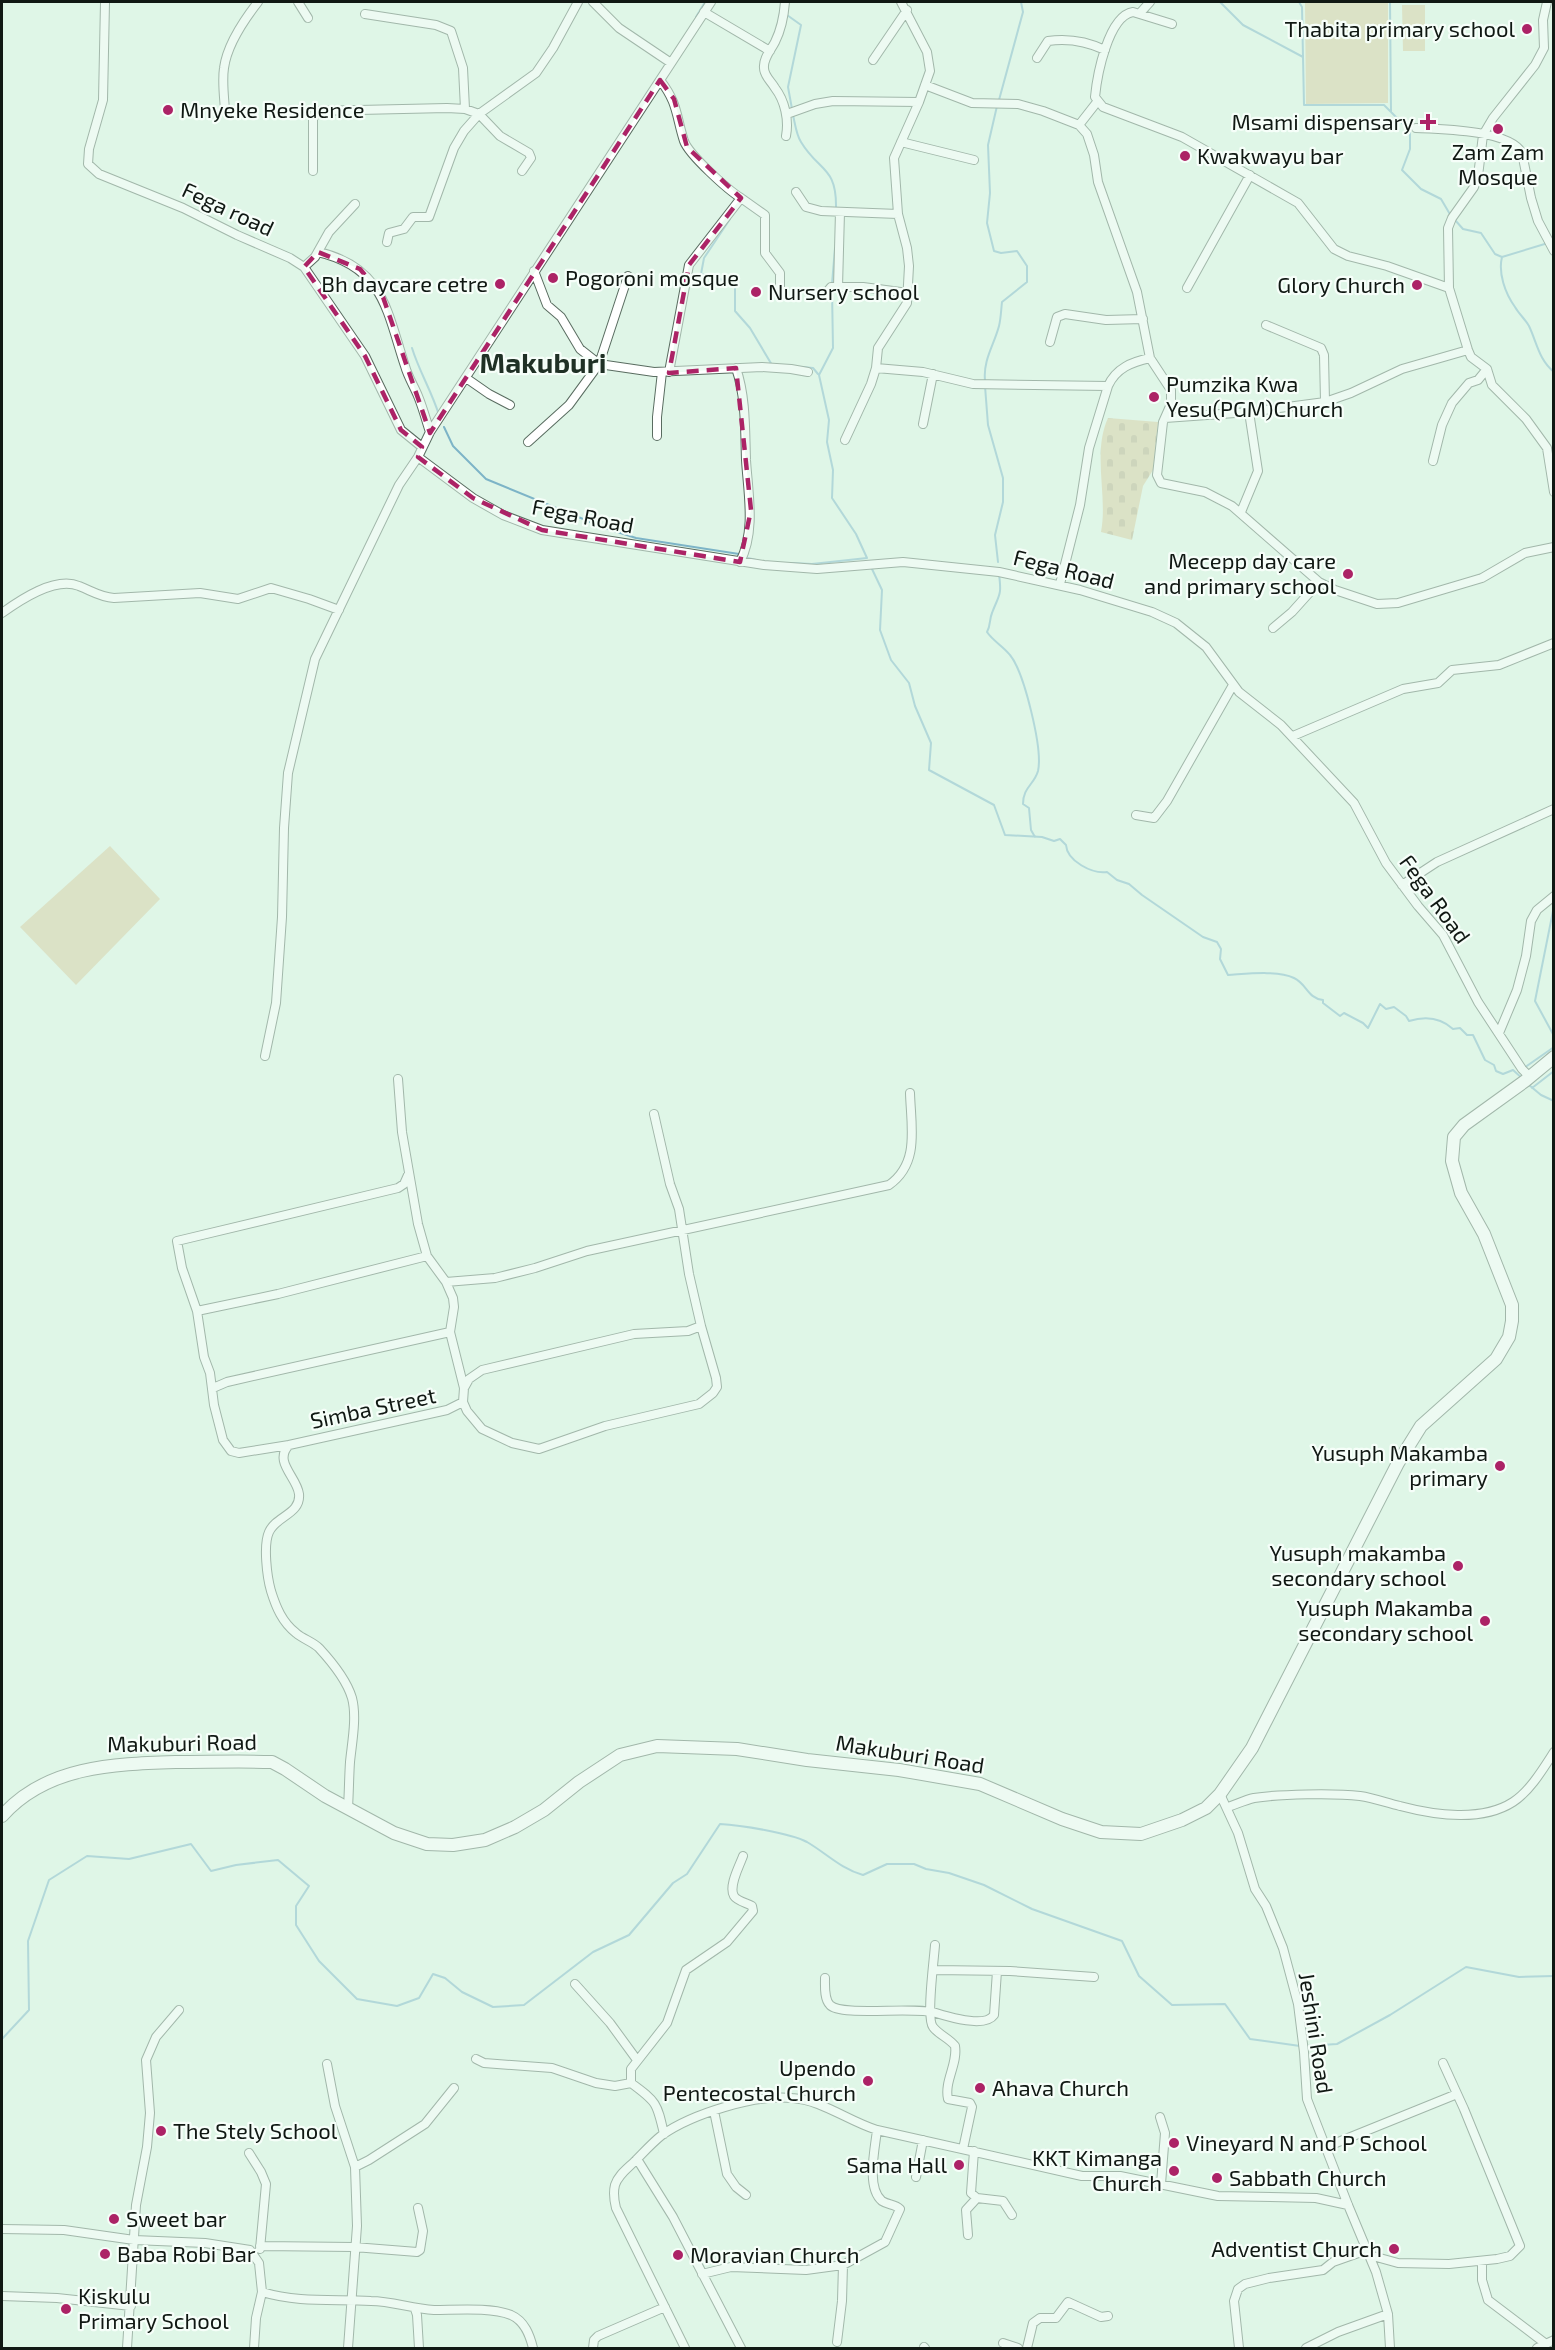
<svg xmlns="http://www.w3.org/2000/svg" width="1555" height="2350" viewBox="0 0 1555 2350" font-family="'Exo 2',sans-serif">
<style>
.cemetery{fill:url(#cemetery-stones)}
.pitch{fill:#d8ca9e}
.lines{fill:none;stroke-linecap:round;stroke-linejoin:round}
.stream{stroke:#7db4c7;stroke-width:2}
.street-casing{stroke:#596c60;stroke-width:10}
.secondary-casing{stroke:#596c60;stroke-width:14}
.street{stroke:#fff;stroke-width:8}
.secondary{stroke:#fff;stroke-width:12}
.marked{fill:none;stroke:#ac2366;stroke-width:4.5;stroke-dasharray:12 8;stroke-linejoin:round}
.poi-dot{fill:#ac2366;stroke:#f6fef9;stroke-width:2}
.labels{text-anchor:middle;stroke-width:4.5;stroke-linejoin:round;paint-order:stroke}
.poi-label{font-size:22px;fill:#101813;stroke:#f6fef9;text-anchor:start}
.street-label{font-size:22px;fill:#101813;stroke:#f6fef9}
.district-label{font-size:28px;font-weight:bold;fill:#1f3025;stroke:#f6fef9}
</style>
<defs>
<pattern id="cemetery-stones" width="16" height="16" patternUnits="userSpaceOnUse" patternTransform="scale(1.5)"><rect width="16" height="16" fill="#d8ca9e"/><path d="M2 7V4a2 2 0 0 1 4 0v3zM10 15v-3a2 2 0 0 1 4 0v3z" fill="#b8ad87"/></pattern>
</defs>
<rect width="100%" height="100%" fill="#dff5e7"/>
<path class="cemetery" d="M 1108,418 L 1158,422 L 1153,470 L 1143,486 L 1132,540 L 1101,532 C 1108,496 1092,453 1108,418 Z"/>
<path class="pitch" d="M 1305,2 L 1388,2 L 1388,103 L 1306,104 Z
M 1402,5 L 1425,5 L 1425,51 L 1403,51 Z
M 110,846 L 160,899 L 76,985 L 20,927 Z"/>
<g class="lines">
<path class="stream" d="M 1220,2 L 1243,25 L 1303,57 L 1304,105 L 1384,105 L 1410,131 L 1410,149 L 1402,170 L 1421,189 L 1441,199 L 1451,216
M 1299,2 L 1302,7 L 1303,57
M 1390,2 L 1391,112
M 787,15 L 801,25 L 788,87 L 792,109
M 696,17 L 705,2
M 999,100 L 1023,12 L 1021,2
M 793,115 C 795,123 796,134 801,142 C 819,172 837,166 836,209
M 730,219 L 704,258 L 701,274 L 727,281 L 735,287 L 735,311 L 750,328 L 772,365
M 1455,220 L 1463,229 L 1481,233 L 1495,254 L 1502,257
M 1548,243 L 1502,257 C 1498,273 1505,293 1515,307 C 1519,314 1525,319 1529,326 C 1537,343 1539,360 1554,372
M 832,284 L 835,248
M 412,348 C 419,371 432,392 439,415
M 802,367 L 813,368 L 818,374
M 985,380 C 983,360 994,345 999,326 C 1001,318 1001,310 1002,302 L 1027,282 L 1027,266 L 1017,251 L 1001,253 L 994,251 L 987,223 L 990,193 L 988,145 L 997,106
M 985,386 L 988,425 L 1003,478 L 1003,502 L 995,535 L 998,562
M 444,427 L 453,446 L 486,479 L 605,528 L 636,538 L 739,554
M 744,557 L 756,560
M 791,563 L 812,564 L 867,558 L 856,534 L 832,498 L 833,470 L 827,442 L 829,420 L 819,375 L 833,348 L 832,290
M 872,569 L 882,590 L 880,630 L 891,660 L 909,683 L 915,706 L 931,743 L 929,770 L 994,805 L 1005,835 L 1042,837 L 1054,841 L 1060,839 L 1066,845 C 1067,861 1092,874 1107,872 L 1117,880 L 1129,884 L 1142,895 L 1203,937 L 1217,942 L 1221,949 L 1220,959 L 1228,975 C 1246,974 1277,970 1294,978 C 1307,984 1307,998 1323,1000 L 1323,1003 L 1340,1016 L 1344,1013 L 1363,1023 L 1368,1028 L 1380,1004 L 1386,1009 L 1394,1007 L 1406,1016 L 1409,1021 C 1425,1016 1440,1017 1453,1029 L 1460,1028 L 1467,1035 L 1473,1035 L 1485,1060 L 1494,1065 L 1496,1071 L 1503,1074 L 1513,1070 L 1523,1079
M 999,574 C 1002,597 999,594 992,613 C 989,620 991,625 987,632 C 993,641 1003,646 1010,655 C 1024,672 1043,749 1038,771 C 1034,785 1023,787 1023,804 L 1029,808 L 1031,830 L 1035,837
M 1554,906 L 1535,1001 L 1554,1036
M 1524,1068 L 1554,1047
M 1529,1085 L 1541,1095 L 1554,1101
M 1532,1088 L 1554,1071
M 2,2039 L 29,2010 L 28,1941 L 49,1880 L 87,1856 L 129,1859 L 191,1844 L 211,1871 L 236,1865 L 278,1860 L 309,1886 L 296,1906 L 296,1925 L 319,1961 L 357,1999 L 397,2006 L 419,1998 L 433,1974 L 445,1978 L 462,1992 L 493,2007 L 524,2005 L 593,1952 L 629,1935 L 673,1883 L 687,1874 L 720,1824 C 740,1825 790,1833 807,1842 C 826,1853 841,1869 863,1875 L 887,1864 L 914,1864 L 926,1869 L 949,1873 L 984,1885 L 1032,1909 L 1122,1941 L 1139,1976 L 1172,2005 L 1225,2004 L 1250,2039 L 1300,2046
M 1306,2046 L 1337,2044 L 1390,2015 L 1466,1967 L 1519,1977 L 1554,1976"/>
<defs>
<path id="street" d="M 105,2 L 103,100 L 89,149 L 88,164 L 99,174 L 183,208 L 237,235 L 290,258 L 304,267 L 365,356 L 401,430 L 422,447
M 298,2 L 308,18
M 593,2 L 619,28 L 671,63
M 785,2 C 784,15 781,30 775,42 C 771,50 763,58 764,68 C 764,76 771,81 775,88 C 785,101 789,120 786,136
M 1547,2 L 1543,20 L 1544,48 L 1535,65 L 1493,118 L 1483,135 L 1478,176 L 1474,187 L 1452,218 L 1448,228 L 1449,288 L 1468,350 L 1471,357 L 1487,369 L 1492,385 L 1526,419 L 1547,448 L 1554,492
M 704,12 L 770,51
M 1140,13 L 1150,2
M 365,14 L 436,25 L 451,31 L 463,68 L 465,109
M 1172,24 L 1133,12 C 1108,16 1097,76 1095,97 L 1103,107 L 1182,137 L 1298,203 L 1334,249 L 1348,256 L 1387,266 L 1449,288
M 1037,58 L 1048,41 C 1069,38 1086,41 1105,50
M 873,60 L 907,10
M 660,80 C 678,103 676,116 684,141 C 689,155 728,190 741,198 L 689,265 L 669,372
M 925,85 L 972,103 L 1018,104 L 1043,111 L 1079,125 L 1087,134 L 1094,155 L 1098,182 L 1137,292 L 1150,358 L 1171,390 L 1171,404 L 1163,422 L 1157,475 L 1161,483 L 1205,492 L 1232,506 L 1319,582 L 1335,590 L 1377,604 L 1398,603 L 1482,578 L 1525,553 L 1554,547
M 225,110 C 224,96 222,81 224,68 C 227,45 244,20 258,2
M 787,114 L 815,104 L 833,101 L 919,102
M 1079,125 L 1097,102
M 1416,128 C 1441,129 1510,130 1522,153 L 1531,198 L 1538,221 L 1554,251
M 901,142 L 974,160
M 313,171 L 313,120 L 315,111 L 447,108 L 465,109 L 479,114 L 500,136 L 529,153 L 531,158 L 522,171
M 796,192 L 806,207 L 821,211 L 898,214
M 741,198 L 765,215 L 765,253 L 780,273 L 780,291
M 387,242 L 389,233 L 404,229 L 413,217 L 429,217 L 454,148 L 464,131 L 479,114 L 536,73 L 553,48 L 578,2
M 318,252 C 384,267 387,312 405,366 C 408,377 414,386 418,396 C 423,408 426,420 430,432
M 304,267 L 315,257 L 329,232 L 355,204
M 534,271 L 547,305 L 561,317 L 580,349 L 599,364 L 654,372 L 762,367 L 791,369 L 808,372
M 838,287 L 840,212
M 1187,288 L 1250,175
M 826,293 L 831,287 L 863,287 L 908,293
M 1266,325 L 1321,348 L 1324,355 L 1325,402
M 1050,342 L 1057,317 L 1065,314 L 1106,320 L 1143,319
M 736,368 C 746,397 745,430 746,460 C 748,493 756,531 740,562
M 876,368 L 923,372 L 973,384 L 1108,386
M 466,378 L 489,394 L 510,405
M 1165,418 L 1249,412 L 1325,402 L 1351,393 L 1402,369 L 1468,350
M 923,424 L 933,374
M 657,436 L 657,417 L 662,372
M 845,440 L 871,384 L 876,368 L 878,348 L 907,303 L 909,266 L 907,248 L 898,214 L 894,158 L 919,102 L 930,71 L 927,52 L 901,2
M 528,442 L 569,405 L 599,364 L 628,276
M 418,457 L 473,498 L 503,515 L 542,530 L 764,565 L 817,569 L 903,562 L 999,572 L 1080,590 L 1152,612 L 1176,623 L 1206,647 L 1239,692 L 1281,725 L 1354,803 L 1386,863 L 1418,906 L 1443,935 L 1478,1002 L 1522,1069 L 1530,1077
M 1433,461 L 1442,425 L 1452,403 L 1469,383 L 1478,380 L 1487,369
M 1241,512 L 1258,471 L 1249,412
M 1060,584 L 1080,505 L 1089,448 L 1108,386 C 1116,368 1132,362 1150,358
M 2,613 C 20,600 55,576 79,586 C 92,591 100,597 114,598 L 200,593 L 238,599 L 271,588 L 309,599 L 339,610
M 1273,628 L 1292,612 L 1319,582
M 1293,736 L 1403,689 L 1438,683 L 1452,670 L 1499,665 L 1554,643
M 1136,815 L 1154,818 L 1167,801 L 1233,685
M 1402,885 L 1437,862 L 1554,809
M 1499,1033 L 1517,990 L 1526,956 L 1531,921 L 1537,910 L 1554,896
M 265,1056 L 276,1003 L 282,917 L 284,828 L 288,773 L 315,659 L 399,485 L 418,457 L 430,432 L 711,2
M 446,1282 L 495,1278 L 535,1268 L 587,1251 L 889,1185 C 920,1163 911,1127 910,1093
M 197,1311 L 278,1294 L 427,1256
M 213,1388 L 227,1382 L 450,1332
M 464,1388 L 469,1379 L 482,1370 L 634,1334 L 688,1331 L 701,1326 L 689,1274 L 679,1209 L 670,1184 L 654,1114
M 463,1402 L 467,1411 L 482,1429 L 512,1443 L 539,1449 L 605,1426 L 699,1404 L 713,1393 L 717,1387 L 716,1378 L 701,1326
M 289,1445 L 239,1453 L 231,1451 L 223,1440 L 214,1405 L 210,1373 L 204,1357 L 197,1311 L 182,1268 L 177,1241 L 398,1188 L 404,1184 L 408,1175
M 1220,1794 L 1238,1833 L 1255,1889 L 1266,1906 L 1283,1948 L 1298,2004 L 1304,2052 L 1307,2099 L 1348,2205 L 1376,2272 L 1388,2314 L 1390,2348
M 348,1807 C 349,1792 349,1777 350,1762 C 352,1742 357,1717 352,1698 C 347,1681 331,1661 319,1648 C 313,1642 303,1639 296,1633 C 282,1622 276,1607 271,1591 C 267,1577 263,1545 269,1532 C 276,1516 301,1514 299,1494 C 297,1477 273,1462 289,1445 L 447,1410 L 463,1402 L 464,1388 L 450,1332 L 454,1307 L 453,1298 L 446,1282 L 427,1256 L 418,1224 L 402,1132 L 398,1079
M 1228,1807 C 1237,1804 1245,1800 1254,1798 C 1279,1794 1335,1793 1360,1796 C 1374,1798 1387,1803 1400,1806 C 1434,1815 1482,1822 1513,1802 C 1530,1791 1543,1769 1554,1752
M 935,1945 C 934,1960 926,2018 933,2027 C 939,2035 949,2038 955,2046 C 958,2064 944,2081 948,2099 L 970,2103 L 972,2107 L 963,2149
M 934,1970 L 1010,1971 L 1094,1977
M 825,1978 C 825,1986 824,1999 830,2005 C 841,2017 914,2006 936,2013 C 949,2017 985,2028 994,2015 L 997,1971
M 575,1984 L 610,2023 L 637,2060
M 476,2059 L 484,2063 L 552,2068 L 596,2083 L 615,2086 L 631,2083
M 327,2064 L 335,2106 L 355,2167 L 357,2226 L 348,2348
M 714,2111 L 727,2174 L 736,2187 L 746,2195
M 1160,2117 L 1165,2133 L 1161,2184
M 664,2134 C 657,2103 657,2102 631,2083 L 631,2069 L 667,2023 L 686,1970 L 727,1942 L 753,1911 L 752,1906 C 747,1903 737,1901 734,1896 C 728,1886 740,1865 743,1856
M 1326,2147 L 1457,2094
M 974,2151 L 971,2193 L 977,2198 L 1003,2201 L 1012,2215
M 249,2153 L 261,2172 L 266,2184 L 260,2249
M 637,2159 L 673,2217 L 741,2348
M 355,2167 L 369,2160 L 425,2124 L 454,2088
M 916,2177 L 923,2140
M 2,2229 L 64,2230 L 134,2240 L 205,2243 L 250,2250 L 259,2263 L 262,2292 C 299,2303 332,2299 371,2301 C 392,2301 412,2309 434,2310 C 456,2310 491,2307 511,2315 C 525,2321 530,2336 533,2348
M 968,2235 L 966,2210 L 977,2198
M 260,2246 L 354,2247 L 417,2252 L 420,2250 L 423,2231 L 418,2208
M 1369,2255 L 1398,2263 L 1449,2264 L 1497,2259 L 1510,2256 L 1520,2246 L 1464,2109 L 1443,2063
M 1482,2261 L 1482,2280 L 1488,2300 L 1546,2344
M 702,2274 L 731,2267 L 806,2270 L 843,2265 L 885,2242 L 900,2209 C 895,2204 888,2205 882,2201 C 866,2188 875,2148 877,2130
M 2,2296 L 57,2298 L 131,2306
M 415,2309 L 417,2315 L 419,2348
M 837,2342 L 842,2301 L 843,2265
M 1003,2343 L 1018,2348
M 924,2347 L 925,2348
M 127,2348 L 136,2205 L 147,2147 L 150,2113 L 146,2060 L 156,2037 L 179,2010
M 254,2348 L 256,2318 L 262,2292
M 593,2348 L 594,2340 L 598,2336 L 665,2307
M 685,2348 L 616,2208 C 614,2200 613,2193 615,2185 C 618,2175 628,2168 635,2161 C 644,2152 652,2143 662,2135 C 692,2114 755,2094 792,2098 C 822,2100 848,2121 877,2130 L 1082,2176 L 1120,2176 L 1218,2196 L 1316,2198 L 1348,2205
M 1027,2348 L 1033,2323 L 1040,2318 L 1056,2318 L 1068,2302 L 1101,2317 L 1108,2316
M 1239,2348 L 1234,2301 L 1238,2289 L 1245,2284 L 1269,2278 L 1323,2270 L 1333,2262 L 1367,2250
M 1306,2348 L 1338,2332 L 1388,2314
M 1537,2348 L 1554,2340"/>
<path id="secondary" d="M 2,1816 C 46,1766 113,1764 176,1762 C 208,1762 240,1761 272,1762 L 285,1769 L 325,1796 L 394,1833 L 427,1844 L 453,1845 L 485,1840 L 515,1827 L 544,1810 L 579,1782 L 620,1755 L 657,1746 L 737,1749 L 807,1760 L 899,1770 L 980,1784 L 1062,1819 L 1101,1832 L 1141,1834 L 1182,1820 L 1206,1808 L 1220,1794 L 1252,1748 L 1398,1463 L 1421,1426 L 1496,1359 L 1509,1337 L 1512,1321 L 1512,1305 L 1484,1234 L 1461,1193 L 1452,1161 L 1454,1137 L 1464,1125 L 1525,1081 L 1554,1057"/>
</defs>
<use href="#street" class="street-casing"/>
<use href="#secondary" class="secondary-casing"/>
<use href="#street" class="street"/>
<use href="#secondary" class="secondary"/>
</g>
<path d="M0 0H1555V2350H0ZM 660,80 L 674,99 L 687,147 L 741,198 L 689,265 L 669,373 L 736,368 L 751,510 L 740,562 L 542,530 L 473,498 L 418,457 L 422,447 L 401,430 L 365,356 L 304,267 L 318,252 L 360,269 L 383,297 L 430,433 Z" fill="#dff5e7" fill-opacity=".55" fill-rule="evenodd"/>
<path class="marked" d="M 660,80 L 674,99 L 687,147 L 741,198 L 689,265 L 669,373 L 736,368 L 751,510 L 740,562 L 542,530 L 473,498 L 418,457 L 422,447 L 401,430 L 365,356 L 304,267 L 318,252 L 360,269 L 383,297 L 430,433 Z"/>
<g class="poi-dot">
<circle cx="1527" cy="29" r="6"/>
<circle cx="168" cy="110" r="6"/>
<path d="M1425 113h6v6h6v6h-6v6h-6v-6h-6v-6h6z"/>
<circle cx="1498" cy="129" r="6"/>
<circle cx="1185" cy="156" r="6"/>
<circle cx="553" cy="278" r="6"/>
<circle cx="500" cy="284" r="6"/>
<circle cx="1417" cy="285" r="6"/>
<circle cx="756" cy="292" r="6"/>
<circle cx="1154" cy="397" r="6"/>
<circle cx="1348" cy="574" r="6"/>
<circle cx="1500" cy="1466" r="6"/>
<circle cx="1458" cy="1566" r="6"/>
<circle cx="1485" cy="1621" r="6"/>
<circle cx="868" cy="2081" r="6"/>
<circle cx="980" cy="2088" r="6"/>
<circle cx="161" cy="2131" r="6"/>
<circle cx="1174" cy="2143" r="6"/>
<circle cx="959" cy="2165" r="6"/>
<circle cx="1174" cy="2171" r="6"/>
<circle cx="1217" cy="2178" r="6"/>
<circle cx="114" cy="2219" r="6"/>
<circle cx="1394" cy="2249" r="6"/>
<circle cx="105" cy="2254" r="6"/>
<circle cx="678" cy="2255" r="6"/>
<circle cx="66" cy="2309" r="6"/>
</g>
<g class="labels">
<g class="poi-label">
<text x="1515" y="37" text-anchor="end">Thabita primary school</text>
<text x="180" y="118">Mnyeke Residence</text>
<text x="1414" y="130" text-anchor="end">Msami dispensary</text>
<text x="1498" y="160" text-anchor="middle">Zam Zam<tspan x="1498" dy="25">Mosque</tspan></text>
<text x="1197" y="164">Kwakwayu bar</text>
<text x="565" y="286">Pogoroni mosque</text>
<text x="488" y="292" text-anchor="end">Bh daycare cetre</text>
<text x="1405" y="293" text-anchor="end">Glory Church</text>
<text x="768" y="300">Nursery school</text>
<text x="1166" y="392">Pumzika Kwa<tspan x="1166" dy="25">Yesu(PGM)Church</tspan></text>
<text x="1336" y="569" text-anchor="end">Mecepp day care<tspan x="1336" dy="25">and primary school</tspan></text>
<text x="1488" y="1461" text-anchor="end">Yusuph Makamba<tspan x="1488" dy="25">primary</tspan></text>
<text x="1446" y="1561" text-anchor="end">Yusuph makamba<tspan x="1446" dy="25">secondary school</tspan></text>
<text x="1473" y="1616" text-anchor="end">Yusuph Makamba<tspan x="1473" dy="25">secondary school</tspan></text>
<text x="856" y="2076" text-anchor="end">Upendo<tspan x="856" dy="25">Pentecostal Church</tspan></text>
<text x="992" y="2096">Ahava Church</text>
<text x="173" y="2139">The Stely School</text>
<text x="1186" y="2151">Vineyard N and P School</text>
<text x="1162" y="2166" text-anchor="end">KKT Kimanga<tspan x="1162" dy="25">Church</tspan></text>
<text x="947" y="2173" text-anchor="end">Sama Hall</text>
<text x="1229" y="2186">Sabbath Church</text>
<text x="126" y="2227">Sweet bar</text>
<text x="1382" y="2257" text-anchor="end">Adventist Church</text>
<text x="117" y="2262">Baba Robi Bar</text>
<text x="690" y="2263">Moravian Church</text>
<text x="78" y="2304">Kiskulu<tspan x="78" dy="25">Primary School</tspan></text>
</g>
<g class="street-label">
<text transform="translate(228 209) rotate(25)" y="8">Fega road</text>
<text transform="translate(583 516) rotate(11)" y="8">Fega Road</text>
<text transform="translate(1064 569) rotate(14)" y="8">Fega Road</text>
<text transform="translate(1435 899) rotate(54)" y="8">Fega Road</text>
<text transform="translate(373 1408) rotate(-12)" y="8">Simba Street</text>
<text transform="translate(182 1743) rotate(-1)" y="8">Makuburi Road</text>
<text transform="translate(910 1754) rotate(9)" y="8">Makuburi Road</text>
<text transform="translate(1316 2033) rotate(81)" y="8">Jeshini Road</text>
</g>
<g class="district-label">
<text x="543" y="373">Makuburi</text>
</g>
</g>
<rect width="1555" height="2350" fill="none" stroke="#101813" stroke-width="6"/>
</svg>
